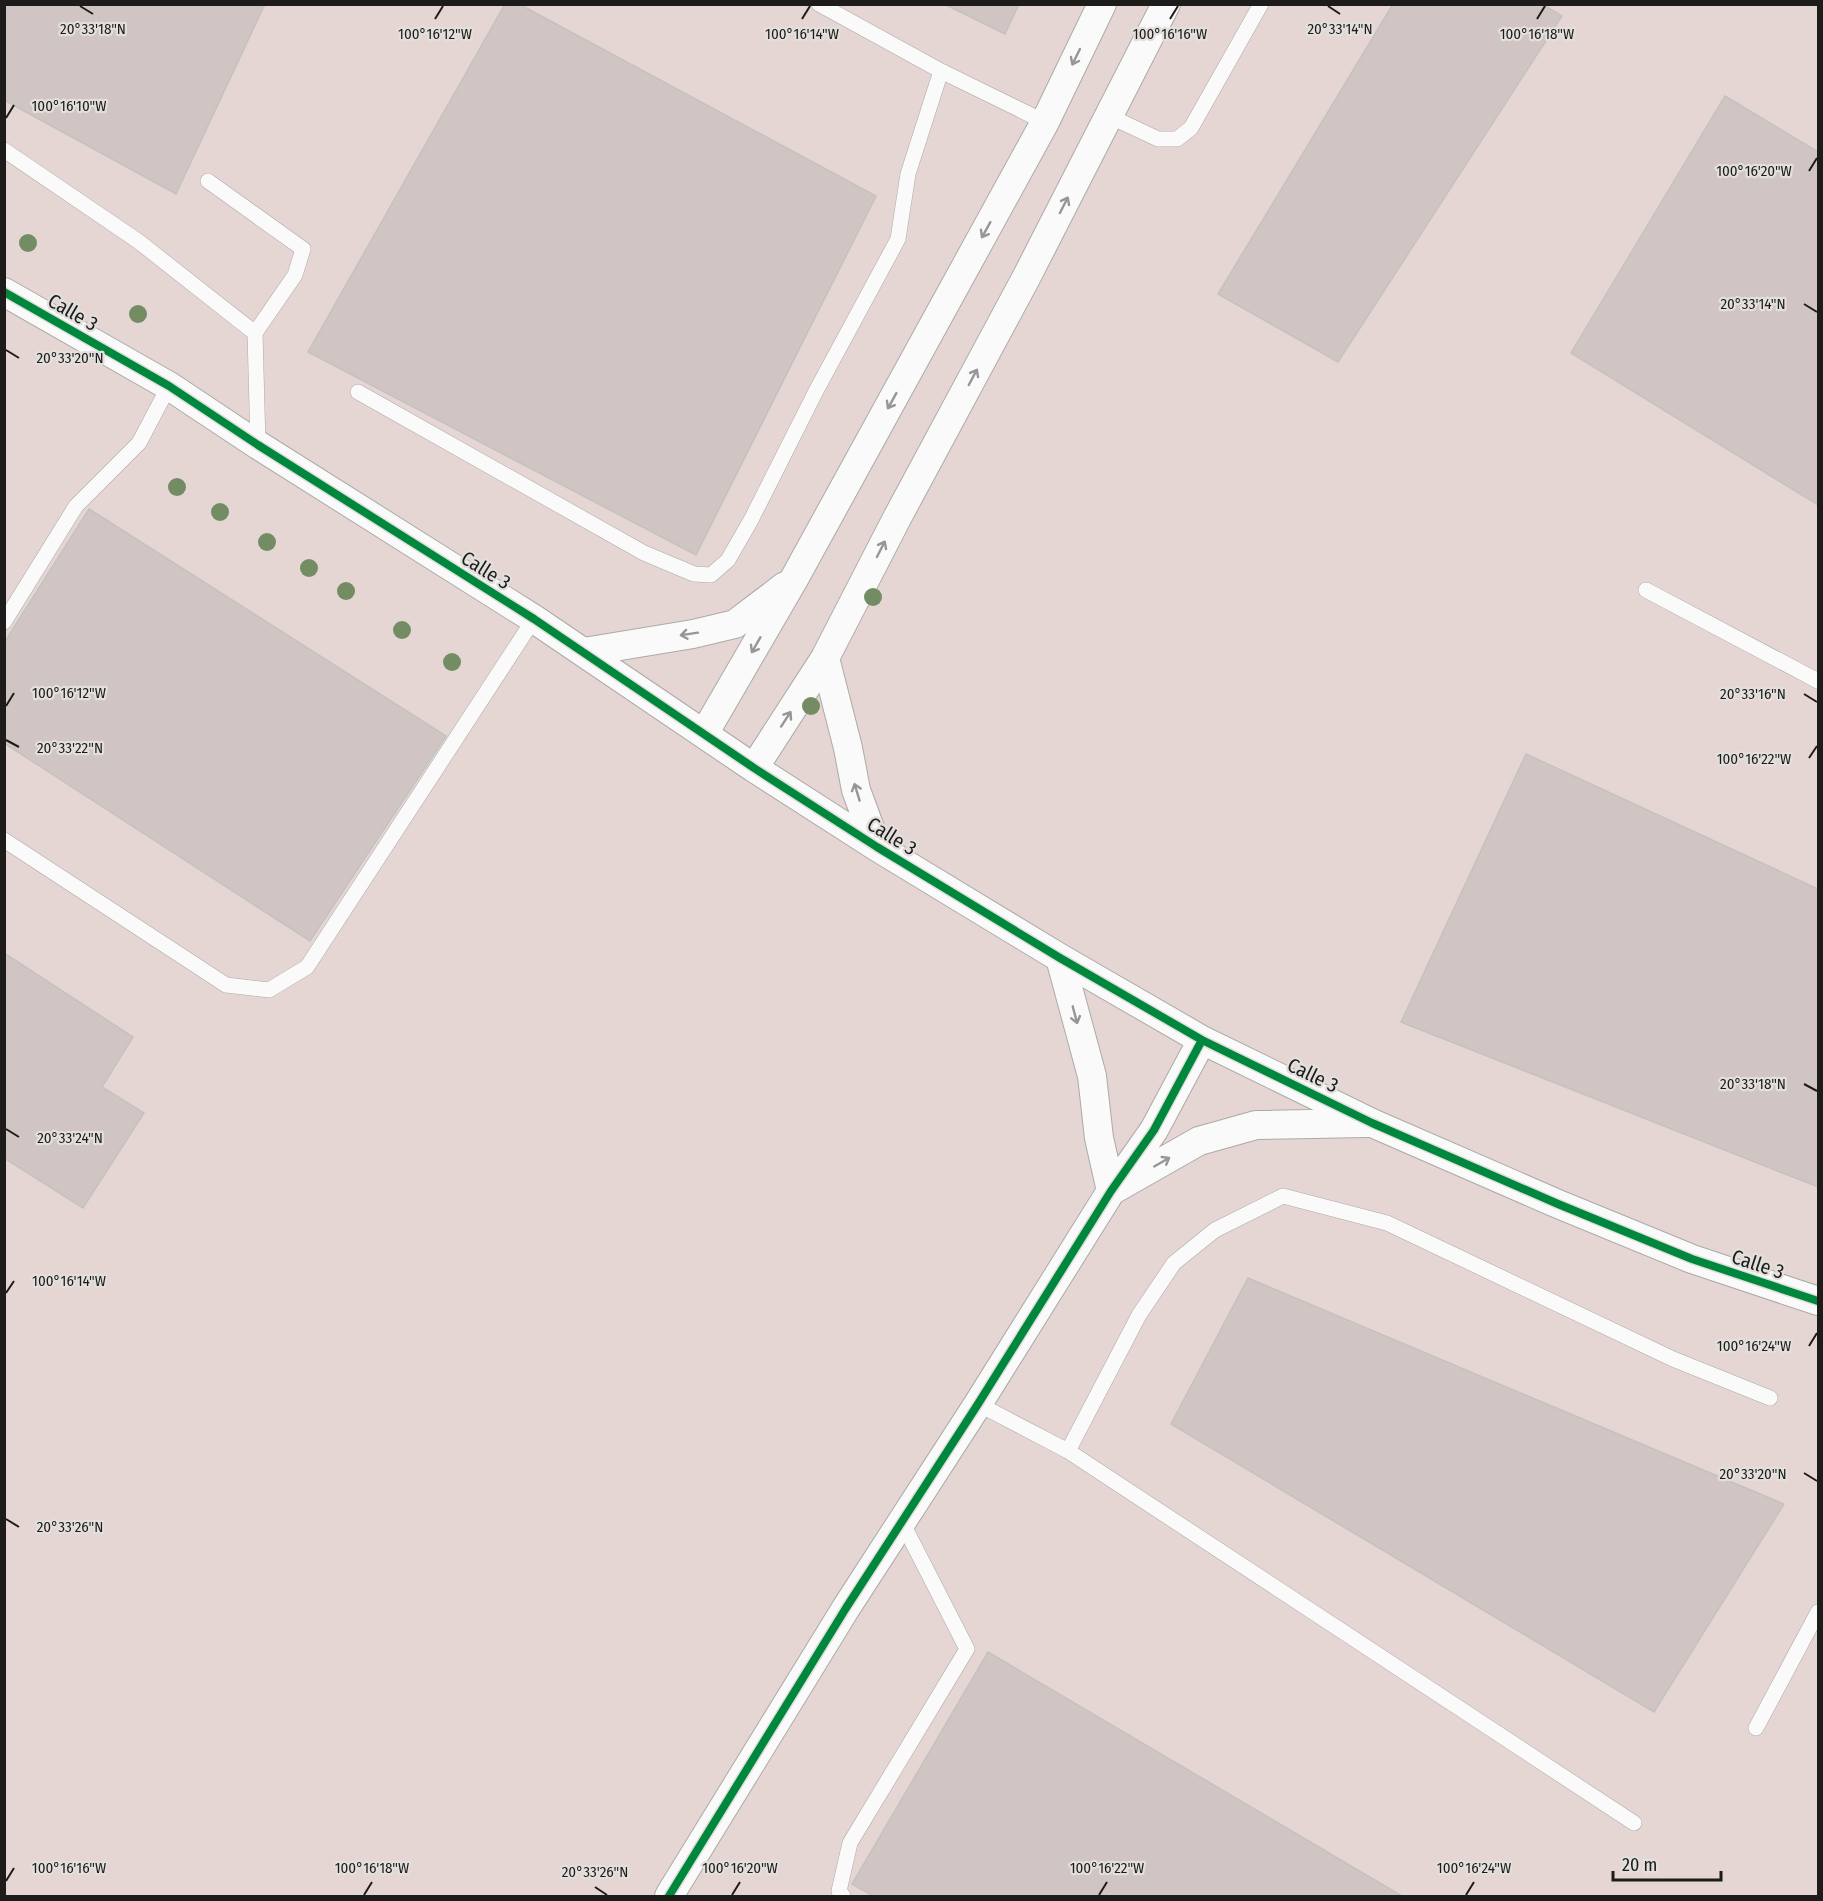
<svg xmlns="http://www.w3.org/2000/svg" width="1823" height="1901" viewBox="0 0 1823 1901" font-family="'Fira Sans Condensed',sans-serif">
<style>
.industrial{fill:#e5d6d3}
.building{fill:#d1c5c3;stroke:#c3c2c1;stroke-width:1.5}
.lines{fill:none;stroke-linecap:round;stroke-linejoin:round}
.lane-casing{stroke:#abaaa9;stroke-width:16}
.street-casing{stroke:#abaaa9;stroke-width:30}
.lane{stroke:#fafafa;stroke-width:15}
.street{stroke:#fafafa;stroke-width:28}
.cycleway-casing{stroke:#e2dfdc;stroke-width:11}
.cycleway{stroke:#00873e;stroke-width:8}
.tree{fill:#738c63}
.oneway{stroke:#979696}
.ticks{fill:none;stroke:#1d1c1b;stroke-width:2}
.labels{text-anchor:middle;stroke-width:4.5;stroke-linejoin:round;paint-order:stroke}
.street-label{font-size:20px;fill:#1d1c1b;stroke:#e2dfdc}
.ticks-label{font-size:15px;text-anchor:middle;fill:#1d1c1b;stroke:#e2dfdc;stroke-width:4.5;stroke-linejoin:round;paint-order:stroke}
</style>
<rect width="100%" height="100%" fill="#e1dfdd"/>
<path class="industrial" d="M 5,5 L 1818,5 L 1818,1896 L 5,1896 Z"/>
<path class="building" d="M 4,4 L 265,4 L 176,194 L 4,100 Z
M 505,4 L 519,4 L 876,196 L 696,555 L 308,352 Z
M 944,4 L 1019,4 L 1005,34 Z
M 1393,4 L 1542,4 L 1562,16 L 1338,362 L 1218,294 Z
M 1725,96 L 1818,152 L 1818,505 L 1571,353 Z
M 89,509 L 446,736 L 310,941 L 4,743 L 4,643 Z
M 1526,754 L 1818,889 L 1818,1187 L 1401,1022 Z
M 4,953 L 133,1037 L 102,1087 L 144,1113 L 83,1208 L 4,1158 Z
M 1248,1278 L 1784,1504 L 1654,1712 L 1171,1424 Z
M 988,1652 L 1402,1896 L 873,1896 L 852,1884 Z"/>
<g class="lines">
<defs>
<path id="lane" d="M 819,4 L 941,71 L 1045,122
M 1109,116 L 1158,139 L 1177,139 L 1191,128 L 1261,4
M 4,150 L 138,241 L 255,333
M 208,181 L 303,249 L 295,275 L 255,333 L 258,445
M 358,392 L 644,553 L 694,574 L 711,575 L 728,560 L 751,520 L 816,391 L 898,239 L 908,174 L 941,71
M 1646,590 L 1818,681
M 4,622 L 76,506 L 139,443 L 169,386
M 4,840 L 226,985 L 269,990 L 307,967 L 534,619
M 978,1404 L 1068,1451 L 1634,1823
M 1068,1451 L 1139,1315 L 1174,1263 L 1215,1230 L 1283,1196 L 1387,1223 L 1673,1359 L 1770,1398
M 1756,1728 L 1818,1612
M 843,1896 L 839,1891 L 850,1843 L 967,1649 L 902,1522"/>
<path id="street" d="M 4,292 L 169,386 L 258,445 L 534,619 L 754,768 L 877,847 L 1060,958 L 1202,1040 L 1372,1123 L 1558,1204 L 1692,1259 L 1818,1301
M 584,652 L 693,634 L 735,624 L 785,586
M 825,658 L 848,748 L 856,790 L 877,847
M 704,734 L 794,579 L 1045,122 L 1102,4
M 754,768 L 825,658 L 897,518 L 1026,278 L 1166,4
M 1060,958 L 1092,1076 L 1099,1138 L 1111,1191 L 1199,1141 L 1256,1125 L 1367,1123
M 669,1896 L 846,1608 L 978,1404 L 1111,1191 L 1154,1130 L 1202,1040"/>
</defs>
<use href="#lane" class="lane-casing"/>
<use href="#street" class="street-casing"/>
<use href="#lane" class="lane"/>
<use href="#street" class="street"/>
<defs>
<path id="cycleway" d="M 4,292 L 169,386 L 258,445 L 534,619 L 754,768 L 877,847 L 1060,958 L 1202,1040 L 1372,1123 L 1558,1204 L 1692,1259 L 1818,1301
M 669,1896 L 846,1608 L 978,1404 L 1111,1191 L 1154,1130 L 1202,1040"/>
</defs>
<use href="#cycleway" class="cycleway-casing"/>
<use href="#cycleway" class="cycleway"/>
</g>
<g class="tree">
<circle cx="28" cy="243" r="9"/>
<circle cx="138" cy="314" r="9"/>
<circle cx="177" cy="487" r="9"/>
<circle cx="220" cy="512" r="9"/>
<circle cx="267" cy="542" r="9"/>
<circle cx="309" cy="568" r="9"/>
<circle cx="346" cy="591" r="9"/>
<circle cx="873" cy="597" r="9"/>
<circle cx="402" cy="630" r="9"/>
<circle cx="452" cy="662" r="9"/>
<circle cx="811" cy="706" r="9"/>
</g>
<defs><path id="oneway-shaft" d="M-6 0H5M1.5-3L5.5 0L1.5 3" fill="none" stroke-width="1.6" stroke-linecap="round" stroke-linejoin="round" transform="scale(1.5)"/></defs>
<g class="oneway">
<use href="#oneway-shaft" transform="translate(1076 57) rotate(116)"/>
<use href="#oneway-shaft" transform="translate(1064 205) rotate(-63)"/>
<use href="#oneway-shaft" transform="translate(986 230) rotate(119)"/>
<use href="#oneway-shaft" transform="translate(973 377) rotate(-62)"/>
<use href="#oneway-shaft" transform="translate(892 401) rotate(119)"/>
<use href="#oneway-shaft" transform="translate(881 549) rotate(-63)"/>
<use href="#oneway-shaft" transform="translate(689 634) rotate(171)"/>
<use href="#oneway-shaft" transform="translate(756 645) rotate(120)"/>
<use href="#oneway-shaft" transform="translate(786 719) rotate(-57)"/>
<use href="#oneway-shaft" transform="translate(857 792) rotate(-107)"/>
<use href="#oneway-shaft" transform="translate(1075 1015) rotate(75)"/>
<use href="#oneway-shaft" transform="translate(1162 1162) rotate(-30)"/>
</g>
<path class="ticks" d="M 80,6 L 93,14M 1328,6 L 1340,14M 435,19 L 443,6M 802,19 L 810,6M 1170,19 L 1178,6M 1537,19 L 1545,6M 6,118 L 14,105M 1809,171 L 1817,158M 1804,304 L 1817,312M 6,350 L 19,358M 1804,694 L 1817,702M 6,706 L 14,693M 6,740 L 19,747M 1809,758 L 1817,746M 1804,1084 L 1817,1091M 6,1129 L 19,1137M 6,1293 L 14,1281M 1809,1346 L 1817,1333M 1804,1473 L 1817,1481M 6,1519 L 19,1527M 6,1881 L 14,1868M 595,1887 L 607,1895M 364,1895 L 372,1882M 732,1895 L 740,1882M 1099,1895 L 1107,1882M 1466,1895 L 1474,1882"/>
<g class="labels">
<g class="street-label">
<text transform="translate(73 312) rotate(30)" y="7">Calle 3</text>
<text transform="translate(486 570) rotate(32)" y="7">Calle 3</text>
<text transform="translate(892 836) rotate(32)" y="7">Calle 3</text>
<text transform="translate(1313 1075) rotate(26)" y="7">Calle 3</text>
<text transform="translate(1758 1264) rotate(18)" y="7">Calle 3</text>
</g>
</g>
<g class="ticks-label">
<text x="1340" y="34">20°33'14"N</text>
<text x="93" y="34">20°33'18"N</text>
<text x="435" y="39">100°16'12"W</text>
<text x="802" y="39">100°16'14"W</text>
<text x="1170" y="39">100°16'16"W</text>
<text x="1537" y="39">100°16'18"W</text>
<text x="69" y="111">100°16'10"W</text>
<text x="1754" y="176">100°16'20"W</text>
<text x="1753" y="309">20°33'14"N</text>
<text x="70" y="363">20°33'20"N</text>
<text x="69" y="698">100°16'12"W</text>
<text x="1753" y="699">20°33'16"N</text>
<text x="70" y="753">20°33'22"N</text>
<text x="1754" y="764">100°16'22"W</text>
<text x="1753" y="1089">20°33'18"N</text>
<text x="70" y="1143">20°33'24"N</text>
<text x="69" y="1286">100°16'14"W</text>
<text x="1754" y="1351">100°16'24"W</text>
<text x="1753" y="1479">20°33'20"N</text>
<text x="70" y="1532">20°33'26"N</text>
<text x="372" y="1873">100°16'18"W</text>
<text x="740" y="1873">100°16'20"W</text>
<text x="1107" y="1873">100°16'22"W</text>
<text x="1474" y="1873">100°16'24"W</text>
<text x="69" y="1873">100°16'16"W</text>
<text x="595" y="1877">20°33'26"N</text>
</g>
<rect width="1823" height="1901" fill="none" stroke="#1d1c1b" stroke-width="12"/>
<path d="M1613 1871v9h108v-9" fill="none" stroke="#1d1c1b" stroke-width="3"/>
<text x="1622" y="1871" font-size="18" fill="#1d1c1b" stroke="#e2dfdc" stroke-width="4.5" paint-order="stroke">20 m</text>
</svg>
